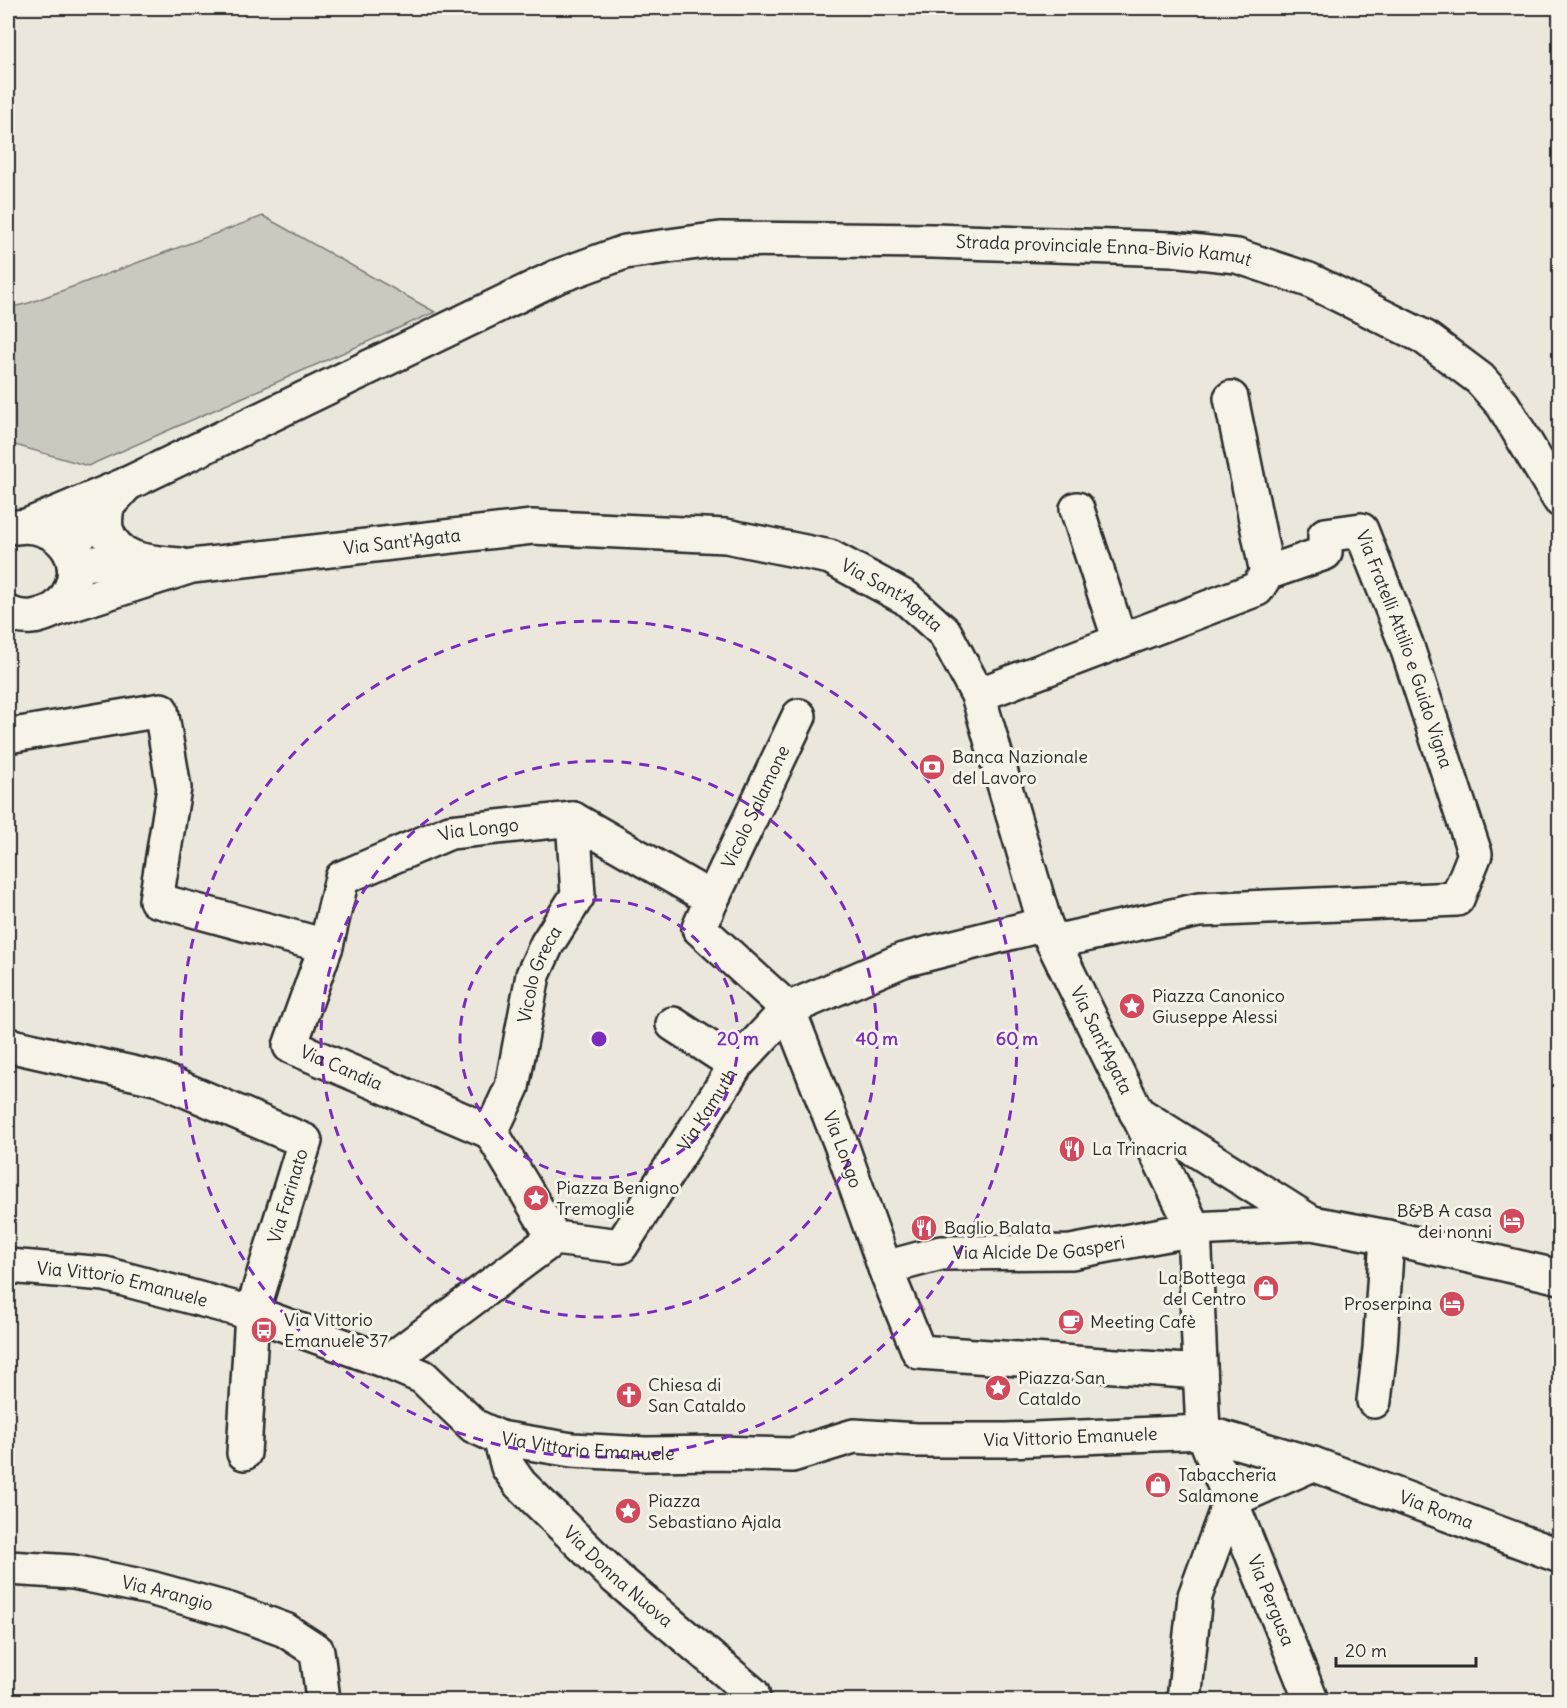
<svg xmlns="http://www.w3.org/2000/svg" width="1567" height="1708" viewBox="0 0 1567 1708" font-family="Delius,sans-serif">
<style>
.green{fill:#cbc8bf;stroke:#7b7a75;stroke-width:1.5}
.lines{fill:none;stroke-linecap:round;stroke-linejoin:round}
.minor-casing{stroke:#2b2b2b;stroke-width:38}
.major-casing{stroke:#2b2b2b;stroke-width:38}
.minor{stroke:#f7f3e8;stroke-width:33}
.major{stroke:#f7f3e8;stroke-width:33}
.ring{fill:none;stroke:#7b2cbf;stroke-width:3;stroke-dasharray:10 8}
.labels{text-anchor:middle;stroke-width:6;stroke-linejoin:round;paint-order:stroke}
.street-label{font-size:18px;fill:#2b2b2b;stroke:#f7f3e8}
.poi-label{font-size:18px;fill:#2b2b2b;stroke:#f7f3e8;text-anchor:start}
.centre{fill:#7b2cbf;stroke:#f7f3e8;stroke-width:3}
.ring-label{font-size:18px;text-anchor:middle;font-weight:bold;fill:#7b2cbf;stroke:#f7f3e8;stroke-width:6;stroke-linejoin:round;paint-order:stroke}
</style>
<rect width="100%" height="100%" fill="#ebe7dd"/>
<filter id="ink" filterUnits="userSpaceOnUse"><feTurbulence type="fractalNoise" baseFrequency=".0167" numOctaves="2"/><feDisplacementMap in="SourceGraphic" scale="12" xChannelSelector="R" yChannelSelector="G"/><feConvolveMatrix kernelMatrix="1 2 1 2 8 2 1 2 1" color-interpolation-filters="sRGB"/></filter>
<g filter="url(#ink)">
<path class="green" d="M 263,216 L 435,312 L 88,466 L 8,443 L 8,308 L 29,303 Z"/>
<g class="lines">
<defs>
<g id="minor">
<path d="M 1231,398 L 1267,573"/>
<path d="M 1077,509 L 1120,641"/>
<path d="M 68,548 L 107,506"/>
<path d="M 74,564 L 136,561"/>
<path id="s1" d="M 978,695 L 1257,589 L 1267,573 L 1325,553 L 1325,535 L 1361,530 L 1406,644 L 1475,854 L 1457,899 L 1199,910 L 1053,942"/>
<path id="s2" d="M 8,736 L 161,710 L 174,788 L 156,900 L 326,946 L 342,878 L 450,832 L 573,819 L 712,899 L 699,928 L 788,1009 L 842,1147 L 885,1268 L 919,1352 L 1200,1372"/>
<path id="s3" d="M 712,899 L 799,716"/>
<path id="s4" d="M 326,946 L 290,1046 L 491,1132"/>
<path d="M 673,1024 L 736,1065"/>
<path d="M 8,1045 L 159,1079 L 305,1141 L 252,1313 L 244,1453"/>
<path id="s5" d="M 491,1132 L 512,1087 L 533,975 L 547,944 L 578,895 L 573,819"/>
<path d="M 491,1132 L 554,1238"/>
<path id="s6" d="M 8,1266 L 105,1274 L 252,1313 L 388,1362 L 423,1377 L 474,1426 L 500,1438 L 572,1450 L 645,1454 L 716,1453 L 792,1455 L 854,1436 L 917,1440 L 1007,1440 L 1203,1432"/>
<path id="s7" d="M 885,1268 L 941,1253 L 1071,1252 L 1194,1229"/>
<path id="s8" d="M 388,1362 L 554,1238 L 621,1246 L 736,1065 L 788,1009 L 903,960 L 1045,924"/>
<path d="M 1374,1401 L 1380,1349 L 1387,1237"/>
<path id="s9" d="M 500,1438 L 508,1467 L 520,1484 L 616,1578 L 752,1693 L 753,1700"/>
<path id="s10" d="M 8,1568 L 73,1572 L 150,1588 L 230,1610 L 285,1630 L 317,1651 L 323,1700"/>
<path d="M 1184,1700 L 1195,1596 L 1230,1501"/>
</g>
<g id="major">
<path d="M 127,484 L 107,506 C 106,513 105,522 106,529 C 117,563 151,562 180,565"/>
<path id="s11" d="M 29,525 L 127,484 L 556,277 L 625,252 L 720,239 L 933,241 L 1172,249 L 1237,256 L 1309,280 L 1424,337 L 1480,379 L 1503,405 L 1560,500"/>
<path d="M 17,527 C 58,521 89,559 67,596 C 64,601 59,606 54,610"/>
<path id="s12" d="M 8,613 C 25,620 37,618 54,610 L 192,566 L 532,527 L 726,536 L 830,557 L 906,598 L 945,633 L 978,695 L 1045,924 L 1053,942 L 1194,1229 L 1203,1432 L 1311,1700"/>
<path d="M 1136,1112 L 1312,1223"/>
<path d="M 1194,1229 L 1312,1223 L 1387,1237 L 1560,1277"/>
<path id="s13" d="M 1203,1432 L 1313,1464 L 1560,1556"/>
<path d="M 1230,1501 L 1313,1464"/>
</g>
</defs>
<use href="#minor" class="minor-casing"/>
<use href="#major" class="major-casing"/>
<use href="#minor" class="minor"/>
<use href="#major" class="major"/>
</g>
</g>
<g class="ring">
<circle cx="599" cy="1039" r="139"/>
<circle cx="599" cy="1039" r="278"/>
<circle cx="599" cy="1039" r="418"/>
</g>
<defs>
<symbol id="bank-disc" viewBox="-11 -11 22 22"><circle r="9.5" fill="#d1495b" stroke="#f7f3e8"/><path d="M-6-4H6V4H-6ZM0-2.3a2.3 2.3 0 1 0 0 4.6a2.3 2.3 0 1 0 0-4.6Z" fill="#fff"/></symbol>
<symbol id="sight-disc" viewBox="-11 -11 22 22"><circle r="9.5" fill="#d1495b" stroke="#f7f3e8"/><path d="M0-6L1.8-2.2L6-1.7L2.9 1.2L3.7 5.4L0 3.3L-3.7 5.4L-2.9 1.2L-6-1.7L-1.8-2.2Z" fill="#fff"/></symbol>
<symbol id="restaurant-disc" viewBox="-11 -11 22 22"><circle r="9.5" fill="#d1495b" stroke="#f7f3e8"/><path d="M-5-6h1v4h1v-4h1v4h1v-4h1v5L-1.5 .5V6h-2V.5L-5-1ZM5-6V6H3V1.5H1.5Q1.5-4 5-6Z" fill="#fff"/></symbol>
<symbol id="hotel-disc" viewBox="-11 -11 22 22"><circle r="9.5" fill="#d1495b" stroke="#f7f3e8"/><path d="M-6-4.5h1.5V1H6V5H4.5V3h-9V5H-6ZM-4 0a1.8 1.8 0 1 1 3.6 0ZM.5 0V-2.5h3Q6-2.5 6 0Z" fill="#fff"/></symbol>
<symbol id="shop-disc" viewBox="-11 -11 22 22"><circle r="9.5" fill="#d1495b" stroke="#f7f3e8"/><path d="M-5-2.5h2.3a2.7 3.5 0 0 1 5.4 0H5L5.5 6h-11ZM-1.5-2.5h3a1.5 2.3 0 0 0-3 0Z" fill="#fff"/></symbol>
<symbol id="cafe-disc" viewBox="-11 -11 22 22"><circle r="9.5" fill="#d1495b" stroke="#f7f3e8"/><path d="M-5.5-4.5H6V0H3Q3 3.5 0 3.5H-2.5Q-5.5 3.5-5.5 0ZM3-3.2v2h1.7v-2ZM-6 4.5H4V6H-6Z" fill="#fff"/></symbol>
<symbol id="bus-disc" viewBox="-11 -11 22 22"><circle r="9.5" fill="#d1495b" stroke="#f7f3e8"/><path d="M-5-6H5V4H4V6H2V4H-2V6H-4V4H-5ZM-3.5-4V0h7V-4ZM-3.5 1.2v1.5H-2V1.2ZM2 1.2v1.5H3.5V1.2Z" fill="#fff"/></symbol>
<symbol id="church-disc" viewBox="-11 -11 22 22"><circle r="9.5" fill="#d1495b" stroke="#f7f3e8"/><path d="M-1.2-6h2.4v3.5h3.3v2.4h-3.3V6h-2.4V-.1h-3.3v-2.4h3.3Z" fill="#fff"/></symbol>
</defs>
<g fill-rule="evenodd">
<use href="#bank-disc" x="917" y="752" width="30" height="30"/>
<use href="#sight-disc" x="1117" y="991" width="30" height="30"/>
<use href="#restaurant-disc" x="1057" y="1134" width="30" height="30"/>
<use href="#sight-disc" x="521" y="1183" width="30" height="30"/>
<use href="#hotel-disc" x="1497" y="1206" width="30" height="30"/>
<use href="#restaurant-disc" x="909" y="1213" width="30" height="30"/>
<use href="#shop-disc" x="1251" y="1273" width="30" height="30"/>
<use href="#hotel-disc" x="1437" y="1289" width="30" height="30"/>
<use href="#cafe-disc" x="1056" y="1307" width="30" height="30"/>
<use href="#bus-disc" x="249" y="1315" width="30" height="30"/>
<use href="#sight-disc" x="983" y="1373" width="30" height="30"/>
<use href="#church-disc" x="614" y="1380" width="30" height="30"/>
<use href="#shop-disc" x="1143" y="1470" width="30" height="30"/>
<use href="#sight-disc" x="613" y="1496" width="30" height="30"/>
</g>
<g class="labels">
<g class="street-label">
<text dy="6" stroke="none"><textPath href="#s11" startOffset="1136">Strada provinciale Enna-Bivio Kamut</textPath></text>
<text dy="6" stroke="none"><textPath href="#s12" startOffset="404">Via Sant'Agata</textPath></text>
<text dy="6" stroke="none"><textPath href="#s12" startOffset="908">Via Sant'Agata</textPath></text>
<text dy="6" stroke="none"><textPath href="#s1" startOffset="560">Via Fratelli Attilio e Guido Vigna</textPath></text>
<text dy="6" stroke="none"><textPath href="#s3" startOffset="102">Vicolo Salamone</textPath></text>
<text dy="6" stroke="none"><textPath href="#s2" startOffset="740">Via Longo</textPath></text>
<text dy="6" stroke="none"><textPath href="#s5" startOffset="166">Vicolo Greca</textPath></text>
<text dy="6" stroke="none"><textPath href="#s12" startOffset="1412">Via Sant'Agata</textPath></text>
<text dy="6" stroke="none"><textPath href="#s4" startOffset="162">Via Candia</textPath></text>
<text dy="6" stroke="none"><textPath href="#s8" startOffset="436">Via Kamuth</textPath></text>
<text dy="6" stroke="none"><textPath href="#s2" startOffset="1298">Via Longo</textPath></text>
<text transform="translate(288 1196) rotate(-73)" y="6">Via Farinato</text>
<text dy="6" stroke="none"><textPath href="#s7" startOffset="156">Via Alcide De Gasperi</textPath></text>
<text dy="6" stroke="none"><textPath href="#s6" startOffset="116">Via Vittorio Emanuele</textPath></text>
<text dy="6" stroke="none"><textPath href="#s6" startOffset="1106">Via Vittorio Emanuele</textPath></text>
<text dy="6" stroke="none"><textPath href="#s6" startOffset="620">Via Vittorio Emanuele</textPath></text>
<text dy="6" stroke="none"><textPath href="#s13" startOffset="246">Via Roma</textPath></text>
<text dy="6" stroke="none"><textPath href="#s9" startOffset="186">Via Donna Nuova</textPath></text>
<text dy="6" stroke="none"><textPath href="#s10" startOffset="162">Via Arangio</textPath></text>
<text dy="6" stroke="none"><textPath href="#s12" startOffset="2007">Via Pergusa</textPath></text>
</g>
<g class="poi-label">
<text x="952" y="763">Banca Nazionale<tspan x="952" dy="21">del Lavoro</tspan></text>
<text x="1152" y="1002">Piazza Canonico<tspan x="1152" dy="21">Giuseppe Alessi</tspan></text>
<text x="1092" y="1155">La Trinacria</text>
<text x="556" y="1194">Piazza Benigno<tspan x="556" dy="21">Tremoglie</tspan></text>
<text x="1492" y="1217" text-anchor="end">B&amp;B A casa<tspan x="1492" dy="21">dei nonni</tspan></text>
<text x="944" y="1234">Baglio Balata</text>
<text x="1246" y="1284" text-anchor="end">La Bottega<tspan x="1246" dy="21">del Centro</tspan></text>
<text x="1432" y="1310" text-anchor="end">Proserpina</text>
<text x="284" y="1326">Via Vittorio<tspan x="284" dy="21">Emanuele 37</tspan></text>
<text x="1090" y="1328">Meeting Cafè</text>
<text x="1018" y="1384">Piazza San<tspan x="1018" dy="21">Cataldo</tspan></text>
<text x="648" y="1391">Chiesa di<tspan x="648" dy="21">San Cataldo</tspan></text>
<text x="1178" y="1481">Tabaccheria<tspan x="1178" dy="21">Salamone</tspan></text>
<text x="648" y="1507">Piazza<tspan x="648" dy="21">Sebastiano Ajala</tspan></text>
</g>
</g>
<circle cx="599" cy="1039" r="9" class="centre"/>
<g class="ring-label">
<text x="738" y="1045">20 m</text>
<text x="877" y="1045">40 m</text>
<text x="1017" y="1045">60 m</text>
</g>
<rect width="1567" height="1708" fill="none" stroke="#f7f3e8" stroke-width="30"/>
<rect x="15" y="15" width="1537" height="1678" fill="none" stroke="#2b2b2b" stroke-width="2" filter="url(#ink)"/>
<path d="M1336 1657v9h140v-9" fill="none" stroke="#2b2b2b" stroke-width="3"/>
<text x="1345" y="1657" font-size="18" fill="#2b2b2b" stroke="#f7f3e8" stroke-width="4.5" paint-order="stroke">20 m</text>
</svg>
